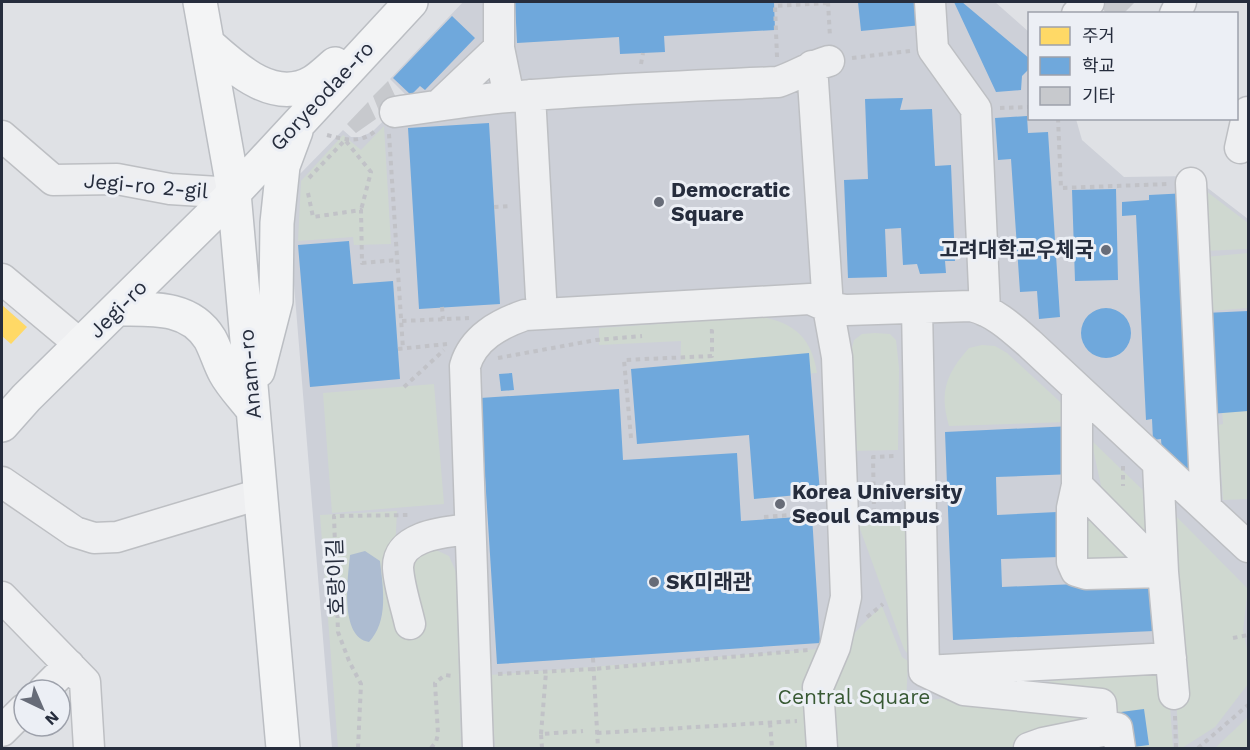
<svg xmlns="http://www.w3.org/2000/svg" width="1250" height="750" viewBox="0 0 1250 750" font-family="'Work Sans','Noto Sans KR',sans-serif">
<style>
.built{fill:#cdd0d8}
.green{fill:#cfd8d0}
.water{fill:#adbcd1}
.homes{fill:#ffd966}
.schools{fill:#6fa8dc}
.building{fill:#c7c9cd}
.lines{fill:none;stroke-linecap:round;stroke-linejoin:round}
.minor-casing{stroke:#bdbfc3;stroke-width:33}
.major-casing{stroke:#bbbec3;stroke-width:36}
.path{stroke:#c1c2c7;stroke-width:4;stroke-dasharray:4.5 4.5;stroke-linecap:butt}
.minor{stroke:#eeeff1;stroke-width:30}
.major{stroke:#f3f4f5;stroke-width:33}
.poi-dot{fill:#676c78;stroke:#eceff5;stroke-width:2}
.labels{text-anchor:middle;stroke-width:6;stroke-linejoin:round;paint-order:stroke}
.street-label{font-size:21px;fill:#262d3d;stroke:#eceff5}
.poi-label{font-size:21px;font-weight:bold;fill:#262d3d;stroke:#eceff5;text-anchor:start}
.park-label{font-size:21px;fill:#385934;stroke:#eceff5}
</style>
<rect width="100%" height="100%" fill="#dfe1e5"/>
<path class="built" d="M 463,2 L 995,2 L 1029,32 L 1030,118 L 1076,119 L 1082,140 L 1124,177 L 1192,176 L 1248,219 L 1248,748 L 332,748 L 292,260 L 298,176 L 343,130 L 351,137 L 360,137 L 372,132 L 408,97 L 390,79 Z"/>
<path class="green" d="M 384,126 L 391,244 L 354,245 L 353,237 L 298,241 L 301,181 L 343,135 L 361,150 Z
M 1202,188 L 1248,223 L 1248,249 L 1204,251 Z
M 1248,253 L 1248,308 L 1210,311 L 1205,257 Z
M 762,317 C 795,323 812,339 817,373 L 699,381 L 680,379 L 681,341 L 599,345 L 599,328 Z
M 875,333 L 890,334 L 896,340 L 899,368 L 898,450 L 847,451 L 846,372 L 854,340 L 862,334 Z
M 982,345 L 995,346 L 1007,353 L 1070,411 L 1068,422 L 949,426 C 939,392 946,374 969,348 Z
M 434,384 L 444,504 L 332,513 L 323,393 Z
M 1248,393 L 1248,499 L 1223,500 L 1218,425 L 1223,424 L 1221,395 Z
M 1091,440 L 1151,498 L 1154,553 L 1104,499 Z
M 1165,505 L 1248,589 L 1243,630 L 1248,655 L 1248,684 L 1215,727 L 1182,748 L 1179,748 Z
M 1085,510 L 1140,560 L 1084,563 Z
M 397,511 L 394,571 L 408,635 L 424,630 L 411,574 L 413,563 L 423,553 L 436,550 L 449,556 L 456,572 L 461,748 L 338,748 L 320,515 Z
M 908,515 L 912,660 L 904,649 L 856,518 Z
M 882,606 L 902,657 L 908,661 L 906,704 L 1167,663 L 1173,748 L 495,748 L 490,675 L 843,647 L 861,626 Z
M 1248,717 L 1248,748 L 1215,748 Z"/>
<path class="water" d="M 365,551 L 380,561 C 383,588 389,621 369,642 C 339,637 348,577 350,555 Z"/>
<path class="homes" d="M 2,305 L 27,327 L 11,344 L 2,336 Z"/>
<path class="schools" d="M 515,2 L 774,2 L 775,30 L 664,36 L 665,52 L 620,54 L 619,37 L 517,43 Z
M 858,2 L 921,2 L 922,25 L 861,31 Z
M 954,2 L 962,2 L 1030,59 L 1030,68 L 1022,76 L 1021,90 L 996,92 Z
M 452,16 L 475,38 L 425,90 L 420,86 L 411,95 L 393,78 Z
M 903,98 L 900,110 L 932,109 L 935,166 L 951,165 L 955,261 L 945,261 L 946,273 L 920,274 L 917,264 L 903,265 L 901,228 L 885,229 L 887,277 L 848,278 L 844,180 L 868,179 L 865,99 Z
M 1027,116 L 1028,133 L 1048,132 L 1060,317 L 1039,319 L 1037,291 L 1020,292 L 1011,159 L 998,160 L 995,118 Z
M 489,123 L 500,304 L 419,309 L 408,128 Z
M 1116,189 L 1118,280 L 1075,281 L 1072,190 Z
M 1188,193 L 1191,477 L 1162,453 L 1161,439 L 1153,440 L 1152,419 L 1146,420 L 1136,215 L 1122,216 L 1122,202 L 1149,200 L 1149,195 Z
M 349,241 L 353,284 L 393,281 L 400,379 L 310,387 L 298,245 Z
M1081 333a25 25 0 1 1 50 0a25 25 0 1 1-50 0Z
M 1248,311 L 1248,411 L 1210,414 L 1205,313 Z
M 809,353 L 820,493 L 754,499 L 749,435 L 637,444 L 631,369 Z
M 512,373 L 514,390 L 501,391 L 499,374 Z
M 619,389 L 623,460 L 737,453 L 741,521 L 812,516 L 820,643 L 497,664 L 480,398 Z
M 1072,426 L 1074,474 L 996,477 L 997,515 L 1057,512 L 1059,557 L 1001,559 L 1002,587 L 1152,581 L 1154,631 L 953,640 L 945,432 Z
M 1144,709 L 1149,745 L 1125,748 L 1121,712 Z"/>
<path class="building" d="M 1107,2 L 1135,2 L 1123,14 L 1107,14 L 1101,7 Z
M 388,81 L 399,104 L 381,116 L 373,96 Z
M 368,102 L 376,119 L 356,133 L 347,124 Z"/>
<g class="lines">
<defs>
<path id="minor" d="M 499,2 L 499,48 L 509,97
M 930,2 L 933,49 L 976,109 L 985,311
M 1077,14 L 1089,2
M 1175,14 L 1181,2
M 812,66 L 828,307 L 837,357 L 846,597 L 835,647 L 818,687 L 822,748
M 530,95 L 541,297
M 440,104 L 499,48
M 395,112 C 433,107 470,100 508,97 C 598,89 688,86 778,82 C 796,76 811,66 829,61
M 2,136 L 53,180 L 117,179 L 170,189 L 234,193
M 1240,148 L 1248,112
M 1191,183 L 1206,507
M 2,279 L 81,345
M 917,308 L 924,671 L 964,690 L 1101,704 L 1103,731
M 1077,388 L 1077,485 L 1072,508 L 1072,562 L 1076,571 L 1086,574 L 1163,572
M 1158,464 L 1163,572 L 1174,694
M 2,482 L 75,532 L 94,538 L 117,537 L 260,494
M 1077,485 L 1163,572
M 2,597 L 85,682 L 89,748
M 410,624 C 406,606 399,586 398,568 C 397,535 446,532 470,529
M 925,671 L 1171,658
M 44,690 L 69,665
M 2,731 L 24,709
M 478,748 L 465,366 C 473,338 499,324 525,315 L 810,299 L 828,307 L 846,310 L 971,306 C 994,311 1013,329 1030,344 L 1248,547
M 1029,748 L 1043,743 L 1117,728 L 1120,748"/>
<path id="major" d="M 200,2 L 234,193 L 283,748
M 208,44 C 236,69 274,105 313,82 C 321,77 328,70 335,64
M 119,309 C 152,309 190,306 210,339 C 216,350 219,362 225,373 C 232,386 244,398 253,410
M 258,371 L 276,301 L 277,223 L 283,166 L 296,131
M 2,425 L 26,398 L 234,193 L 411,2"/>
</defs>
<use href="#minor" class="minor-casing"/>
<use href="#major" class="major-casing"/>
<path class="path" d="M 828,2 L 830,37
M 777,57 L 775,6 L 828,3
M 852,58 L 910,51
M 641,64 L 643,53
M 1000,108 L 1030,107
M 1058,118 L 1061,188 L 1168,184
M 389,134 L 403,349
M 327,135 C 345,140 363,144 377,129
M 309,178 L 345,140 L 371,172 L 361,210
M 308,193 L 313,217 L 361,210 L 362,263 L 397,260
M 494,207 L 511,206
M 442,307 L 443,319
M 402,321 L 469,318
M 398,349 L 447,344
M 498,358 L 596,340 L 642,336
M 404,387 L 444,350
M 631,438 L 624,360 L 712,356 L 712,331 L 709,331
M 1123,466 L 1123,486
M 874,513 L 873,457 L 896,456
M 874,513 L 896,512
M 764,517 L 819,513
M 867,617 L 883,604
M 1233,638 L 1248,635
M 593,658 L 598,748
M 498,674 L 594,669 L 808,650
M 1175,716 L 1176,748
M 770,723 L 772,748
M 597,733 L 797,721
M 541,734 L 546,672
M 358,748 L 361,684 L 349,661 L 338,632 L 334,516 L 410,515
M 431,748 L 436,742 L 438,734 L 435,683 L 445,675 L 453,676
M 542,748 L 541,734 L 583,731
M 1198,748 L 1248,705"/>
<use href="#minor" class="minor"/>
<use href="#major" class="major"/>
</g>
<g class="poi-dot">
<circle cx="659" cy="202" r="6"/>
<circle cx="1106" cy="250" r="6"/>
<circle cx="780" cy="504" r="6"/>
<circle cx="654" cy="582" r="6"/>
</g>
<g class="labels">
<g class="street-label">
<text transform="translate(322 96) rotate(-47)" y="7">Goryeodae-ro</text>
<text transform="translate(146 186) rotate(5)" y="7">Jegi-ro 2-gil</text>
<text transform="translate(118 309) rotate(-45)" y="7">Jegi-ro</text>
<text transform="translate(250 374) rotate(-95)" y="7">Anam-ro</text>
<text transform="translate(336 577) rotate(-92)" y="7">호랑이길</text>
</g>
<g class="poi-label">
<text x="671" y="197">Democratic<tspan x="671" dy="24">Square</tspan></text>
<text x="1094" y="257" text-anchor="end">고려대학교우체국</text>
<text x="792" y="499">Korea University<tspan x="792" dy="24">Seoul Campus</tspan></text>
<text x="666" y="589">SK미래관</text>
</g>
<g class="park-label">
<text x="854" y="704">Central Square</text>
</g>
</g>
<rect width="1250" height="750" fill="none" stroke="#262d3d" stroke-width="6"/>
<rect x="1028" y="12" width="210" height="108" fill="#eceff5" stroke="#9da1ab" stroke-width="1.5"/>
<rect x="1040" y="27" width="30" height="18" fill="#ffd966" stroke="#9da1ab" stroke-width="1.5"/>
<text x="1082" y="42" font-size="18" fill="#262d3d">주거</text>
<rect x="1040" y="57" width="30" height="18" fill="#6fa8dc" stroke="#9da1ab" stroke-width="1.5"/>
<text x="1082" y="72" font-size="18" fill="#262d3d">학교</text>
<rect x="1040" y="87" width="30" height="18" fill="#c7c9cd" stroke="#9da1ab" stroke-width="1.5"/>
<text x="1082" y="102" font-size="18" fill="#262d3d">기타</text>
<g transform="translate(42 708) rotate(136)"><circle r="28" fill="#eceff5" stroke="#9da1ab" stroke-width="1.5"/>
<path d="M0-4.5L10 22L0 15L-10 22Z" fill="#676c78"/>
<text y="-9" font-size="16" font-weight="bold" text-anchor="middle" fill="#262d3d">N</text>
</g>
</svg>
